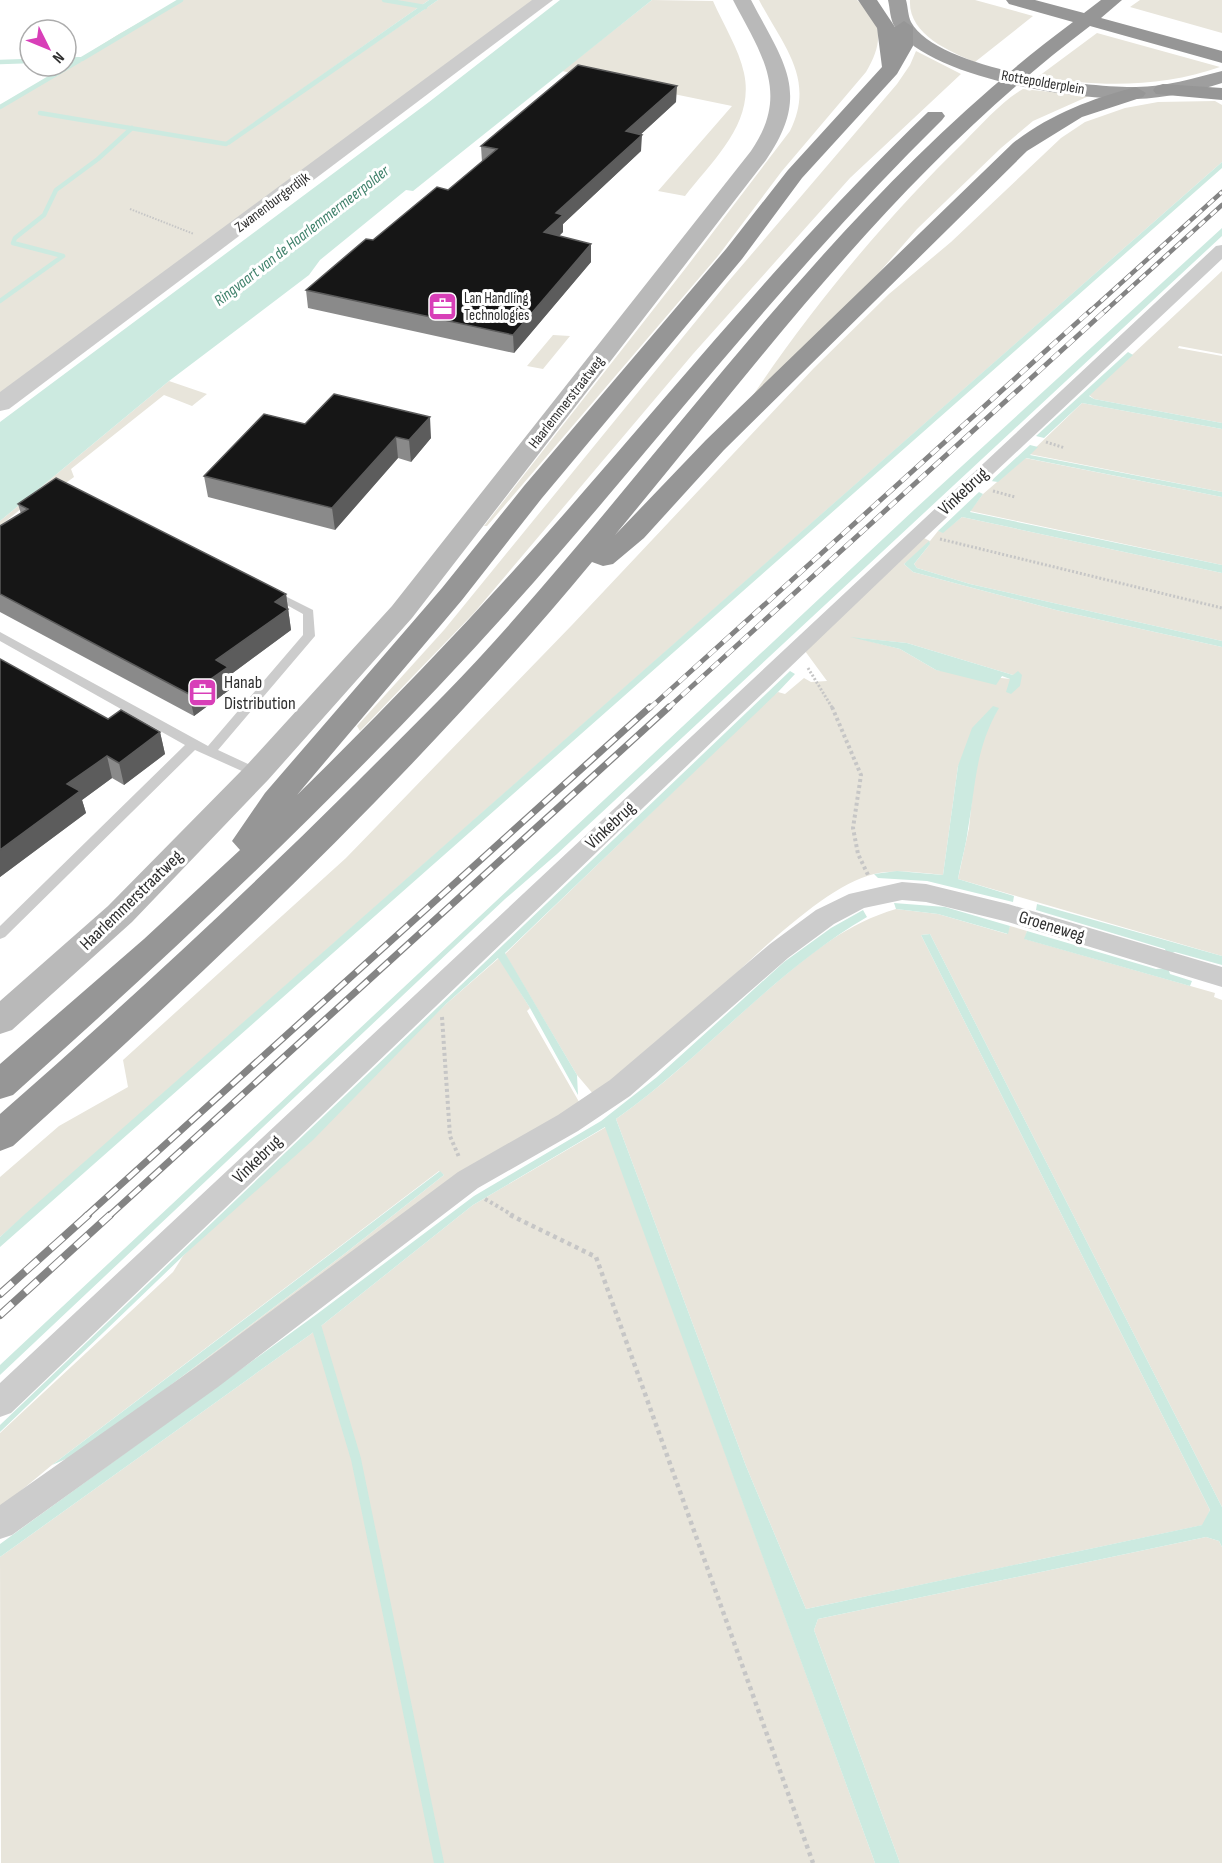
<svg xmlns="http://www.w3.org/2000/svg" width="1222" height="1863" viewBox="0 0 1222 1863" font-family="'Sofia Sans Condensed',sans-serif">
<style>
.green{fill:#e8e5db;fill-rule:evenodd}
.water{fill:#cceae0}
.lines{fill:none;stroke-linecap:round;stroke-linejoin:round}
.stream-far1{stroke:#cceae0;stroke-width:4.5}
.stream{stroke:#cceae0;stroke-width:10}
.path-far3{stroke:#c6c6c6;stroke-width:2;stroke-dasharray:1.5 1.5;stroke-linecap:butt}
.path-far2{stroke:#c6c6c6;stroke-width:3;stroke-dasharray:2 2;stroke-linecap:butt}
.path-far1{stroke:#c6c6c6;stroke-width:4;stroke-dasharray:3 3;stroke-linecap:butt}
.path{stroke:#c6c6c6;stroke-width:4.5;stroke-dasharray:4 4;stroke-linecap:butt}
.service{fill:#ccc;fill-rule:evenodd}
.minor{fill:#ccc;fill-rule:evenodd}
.tertiary{fill:#ccc;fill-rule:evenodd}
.secondary{fill:#b9b9b9;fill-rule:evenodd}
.trunk{fill:#9e9e9e;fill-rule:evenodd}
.motorway{fill:#969696;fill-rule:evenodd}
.rail-far3-casing{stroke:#848484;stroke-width:4.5}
.rail-far2-casing{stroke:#848484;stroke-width:5}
.rail-far1-casing{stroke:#848484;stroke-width:7}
.rail-casing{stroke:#848484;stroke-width:8}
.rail-far3{stroke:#fff;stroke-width:3;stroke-dasharray:8;stroke-linecap:butt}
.rail-far2{stroke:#fff;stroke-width:4;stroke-dasharray:10;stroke-linecap:butt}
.rail-far1{stroke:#fff;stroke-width:4.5;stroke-dasharray:14;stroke-linecap:butt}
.rail{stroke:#fff;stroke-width:6;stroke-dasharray:17;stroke-linecap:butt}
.wall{fill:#8a8a8a}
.shaded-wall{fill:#5c5c5c}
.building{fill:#161616;stroke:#5c5c5c;stroke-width:1.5}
.labels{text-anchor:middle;stroke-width:6;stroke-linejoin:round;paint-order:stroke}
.far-street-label{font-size:15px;fill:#2f2f2f;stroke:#fff}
.far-poi-label{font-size:15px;fill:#2f2f2f;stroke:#fff;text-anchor:start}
.far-water-label{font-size:16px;font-style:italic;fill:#3e806a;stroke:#fff}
.street-label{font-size:18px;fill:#2f2f2f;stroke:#fff}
.poi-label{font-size:18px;fill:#2f2f2f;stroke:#fff;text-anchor:start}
</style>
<rect width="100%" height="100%" fill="#fff"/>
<path class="green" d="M 180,0 L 429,0 L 225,143 L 226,145 L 438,0 L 533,0 L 309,168 L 290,176 L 292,180 L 0,393 L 0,109 L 119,34 Z
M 652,0 L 713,1 C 723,24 739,49 744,73 C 755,123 713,160 685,196 L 658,191 L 732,106 L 562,71 Z
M 759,0 L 857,0 C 884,23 883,43 866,72 L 782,171 L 718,256 L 487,526 L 484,526 L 685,269 L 790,131 C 816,79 783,46 759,0 Z
M 910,0 L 975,0 L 1033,16 L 975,62 C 949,51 908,34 910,0 Z
M 1140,0 L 1222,0 L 1222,33 L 1130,7 Z
M 1097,33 L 1220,67 C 1163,87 1098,88 1039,76 Z
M 916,51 L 961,74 L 850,178 L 693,354 L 474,613 L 360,731 L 357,726 L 444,630 L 727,283 L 897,84 L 910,65 Z
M 1023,89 L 1089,96 L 1033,121 L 1001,148 L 917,229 L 843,314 L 742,412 C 805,315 882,222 965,141 C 982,124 1002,101 1023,89 Z
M 1215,101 L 1222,105 L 1222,162 L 0,1237 L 0,1177 L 59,1126 L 128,1087 L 123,1060 L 346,858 L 572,625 L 814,368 L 889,294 L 951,242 L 1061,138 L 1085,122 L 1125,108 L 1158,102 Z
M 1222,271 L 1222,354 L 1179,346 L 1178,348 L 1222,356 L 1222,423 L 1094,399 L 1089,395 Z
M 553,335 L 570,336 L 543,369 L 527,366 Z
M 169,381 L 207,394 L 192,406 L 164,395 L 71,469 L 74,477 L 59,488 L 38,495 L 0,526 L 0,521 Z
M 1082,403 L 1222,429 L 1222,492 L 1029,454 Z
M 1025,458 L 1222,497 L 1222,565 L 970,511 L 983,494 Z
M 962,517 L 1222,573 L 1222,641 L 970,584 L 917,568 L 914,564 L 930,544 L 904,564 L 913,572 L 1056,610 L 1222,647 L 1222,956 L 958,879 L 969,828 L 976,759 L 985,732 L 998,709 L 958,766 L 943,875 C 920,873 897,869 874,874 C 821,886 739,972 697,1010 C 664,1039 628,1066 594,1095 L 577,1075 L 505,954 L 769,699 L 778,692 L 785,694 L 804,678 L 811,682 L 827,681 L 805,651 L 924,538 L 930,541 L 938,531 L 943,532 ZM 857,638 L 907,643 L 1013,675 L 1010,679 L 936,670 L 900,649 Z
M 896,909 L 938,914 L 1007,934 L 1010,926 L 1027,931 L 1025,939 L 1215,993 L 1214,997 L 1222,1000 L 1222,1507 L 930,934 L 921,935 L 1210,1510 L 1203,1525 L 806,1609 L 746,1466 L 616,1119 C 673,1079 723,1028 776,983 C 814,951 848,923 896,909 Z
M 499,958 L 530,1008 L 527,1011 L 582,1107 L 82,1452 L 343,1255 L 444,1175 L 439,1171 L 52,1465 L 0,1508 L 0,1433 L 173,1272 L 183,1256 L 446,1004 Z
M 606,1127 L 875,1863 L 1,1863 L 0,1557 L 311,1334 L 473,1205 Z
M 1206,1537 L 1219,1541 L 1222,1547 L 1222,1863 L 900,1863 L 814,1630 L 818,1619 Z"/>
<path class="water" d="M 429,0 L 438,0 L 229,145 L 224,143 Z
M 560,0 L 652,0 L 413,191 L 406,190 L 320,260 L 309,275 L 169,381 L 0,521 L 0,422 L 429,102 Z
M 1222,162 L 1222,168 L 0,1247 L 0,1237 L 25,1214 Z
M 1222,228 L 1222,236 L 557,854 L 505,899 L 0,1375 L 0,1365 L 915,509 Z
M 1128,352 L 1133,355 L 1089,396 L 1094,399 L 1222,423 L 1222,429 L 1082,403 L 1044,438 L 1036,436 Z
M 1030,445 L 1038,447 L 1030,455 L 1222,492 L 1222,497 L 1026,458 L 998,482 L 991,481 Z
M 979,492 L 983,494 L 970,512 L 1222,565 L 1222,573 L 962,517 L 943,533 L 938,531 Z
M 929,541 L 930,544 L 914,564 L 917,568 L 970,584 L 1222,641 L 1222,647 L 1056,610 L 913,572 L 904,564 Z
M 850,637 L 907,643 L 1013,675 L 1018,671 L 1022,675 L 1020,686 L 1011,694 L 1006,692 L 1010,679 L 1002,676 L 996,685 L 936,670 L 900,649 Z
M 790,671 L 795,674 L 778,692 L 505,953 L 577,1075 L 578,1095 L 530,1008 L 498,958 L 446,1004 L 313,1140 L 183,1256 L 0,1432 L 0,1425 Z
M 993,706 L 999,708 C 975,749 976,784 968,829 C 966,846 961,862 958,879 L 1014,896 L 1013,902 L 927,881 L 878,878 L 874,874 L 897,871 L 943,875 L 958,766 L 972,728 Z
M 894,903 L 945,907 L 1010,926 L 1008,934 L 938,914 L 896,909 Z
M 1037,904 L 1222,956 L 1222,965 L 1175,952 L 1167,955 L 1165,949 L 1036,910 Z
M 863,910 L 867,917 C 773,972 704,1057 616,1119 L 746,1466 L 806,1609 L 1202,1525 L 1210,1510 L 921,935 L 930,934 L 1222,1507 L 1222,1547 L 1219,1541 L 1206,1537 L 818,1619 L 814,1630 L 900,1863 L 875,1863 L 605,1127 L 473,1205 L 311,1334 L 0,1557 L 0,1544 L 317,1314 L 474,1196 L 601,1121 L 657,1077 L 784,962 L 831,928 Z
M 1027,931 L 1156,969 L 1168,968 L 1170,974 L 1192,981 L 1190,986 L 1024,939 Z
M 440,1171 L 444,1175 L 343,1255 L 82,1452 L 52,1465 Z"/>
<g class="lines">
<path class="stream-far1" d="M 384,0 L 425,7
M 66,60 L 82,59 L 181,0
M 0,62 L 30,61
M 0,107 L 80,60
M 40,113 L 226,144
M 0,301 L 63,256 L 13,243 L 15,238 L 44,215 L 56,190 L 98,159 L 132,128"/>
<path class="stream" d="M 315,1322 L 356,1459 L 439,1863"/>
<path class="path-far3" d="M 130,209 L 194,234"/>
<path class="path-far2" d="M 1046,442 L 1065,448
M 993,491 L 1015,497
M 940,539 L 1222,608
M 808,668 L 833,709"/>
<path class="path-far1" d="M 832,707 L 861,775 L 853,828 L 858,854 L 869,877
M 442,1017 L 450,1136 L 459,1157
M 485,1199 L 514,1216"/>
<path class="path" d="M 510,1215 L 596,1257 L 813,1863"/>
<path class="service" d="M 271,589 L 313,610 L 315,636 L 218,750 L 261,770 L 263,773 L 261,776 L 253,776 L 195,750 L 5,937 L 0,939 L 0,926 L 185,745 L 0,641 L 0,632 L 208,746 L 303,635 L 303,614 L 267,594 L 265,592 Z"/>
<path class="minor" d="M 1222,245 L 1222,259 L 928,535 L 11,1413 L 0,1417 L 0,1383 L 1216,246 Z
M 902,882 L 926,884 L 1008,904 L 1222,967 L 1222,987 L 1008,922 L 926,902 L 902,900 L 864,908 L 834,924 L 788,958 L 630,1096 L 578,1131 L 478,1188 L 218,1387 L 12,1535 L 0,1539 L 0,1505 L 196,1367 L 458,1172 L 558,1115 L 610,1080 L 770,944 L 816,910 L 849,894 Z"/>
<path class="tertiary" d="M 532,0 L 553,0 L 9,409 L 0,411 L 0,392 Z"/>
<path class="secondary" d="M 733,0 L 751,0 C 784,63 812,93 766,160 L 412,618 L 268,780 L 132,922 L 12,1030 L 0,1034 L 0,1001 L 108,906 L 246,766 L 392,606 L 751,151 C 791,93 761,54 733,0 Z"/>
<path class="trunk" d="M 888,0 L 906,0 C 908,7 908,16 911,22 C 937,69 1087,88 1136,87 C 1166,87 1193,78 1222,71 L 1222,83 C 1194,92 1165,98 1136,99 C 1077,100 929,79 895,27 C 890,20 890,8 888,0 Z"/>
<path class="motorway" d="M 858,0 L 877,0 L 895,27 L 904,21 L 913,27 L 913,46 L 897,74 L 802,178 L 742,259 L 542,498 L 462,600 L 297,795 C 390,704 479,611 564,514 C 684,377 797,238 928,112 L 942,112 L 945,116 L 942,120 C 795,264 670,427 534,582 C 372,765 195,932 13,1095 L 0,1099 L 0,1064 L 144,939 L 240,850 L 232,841 L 265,793 L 442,588 L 524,486 L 726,249 L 788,170 L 882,67 L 877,28 Z
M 1006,0 L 1035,0 L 1084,13 L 1101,0 L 1122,0 L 1101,18 L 1222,51 L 1222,63 L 1090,26 C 899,170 766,353 615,535 L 706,440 L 1013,143 C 1051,114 1090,99 1136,87 L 1146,93 L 1143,97 L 1082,117 L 1027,151 L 724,450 L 644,538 L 613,564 L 603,566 L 592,562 C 417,773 216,963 13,1146 L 0,1151 L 0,1114 C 120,1009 237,901 350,789 C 406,733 464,677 516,617 C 696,413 852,186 1073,22 L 1009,4 Z
M 1163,84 L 1222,88 L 1222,100 L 1156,94 L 1153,90 L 1156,86 Z"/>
<defs>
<path id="rail-far3" d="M 1089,312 L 1222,192
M 1104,312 L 1222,205"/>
<path id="rail-far2" d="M 649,709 L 1091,310
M 667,709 L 1106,310"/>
<path id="rail-far1" d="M 86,1216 L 650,707
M 109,1216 L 669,707"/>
<path id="rail" d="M 0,1294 L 88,1215
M 0,1315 L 110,1215"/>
</defs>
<use href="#rail-far3" class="rail-far3-casing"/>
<use href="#rail-far2" class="rail-far2-casing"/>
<use href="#rail-far1" class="rail-far1-casing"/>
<use href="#rail" class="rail-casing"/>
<use href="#rail-far3" class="rail-far3"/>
<use href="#rail-far2" class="rail-far2"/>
<use href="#rail-far1" class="rail-far1"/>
<use href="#rail" class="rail"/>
</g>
<path class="wall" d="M 676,102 L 641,134 L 641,151 L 563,224 L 563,232 L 559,236 L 591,262 L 514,353 L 308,308 L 306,290 L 373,240 L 448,190 L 482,162 L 481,146 Z
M 305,424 L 431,438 L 411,462 L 398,458 L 335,530 L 208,497 L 204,476 Z
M 18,504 L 286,594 L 291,630 L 230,675 L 232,688 L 194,716 L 0,612 L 0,526 L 21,514 Z
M 0,659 L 108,719 L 160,732 L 165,754 L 124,785 L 112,778 L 82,800 L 86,813 L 0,877 Z"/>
<path class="shaded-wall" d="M 677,86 L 676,102 L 626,148 L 626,131 Z
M 642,135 L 641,151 L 563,224 L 563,232 L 545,250 L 544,232 L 556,213 Z
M 591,244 L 591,262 L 514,353 L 513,335 Z
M 430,417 L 431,438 L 411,462 L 409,440 Z
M 396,437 L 398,458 L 335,530 L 332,508 Z
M 286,594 L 291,630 L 230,675 L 232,688 L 194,716 L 189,694 L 216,660 L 275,602 Z
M 160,732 L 165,754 L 124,785 L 119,763 Z
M 107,756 L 112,778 L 82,800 L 86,813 L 0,877 L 0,850 L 67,784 Z"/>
<path class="building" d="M 578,65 L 677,86 L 626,131 L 642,135 L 556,213 L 563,215 L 544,232 L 591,244 L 513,335 L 306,290 L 366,239 L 373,240 L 437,187 L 448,190 L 497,149 L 481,146 Z
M 334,394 L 430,417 L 409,440 L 396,437 L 332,508 L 204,476 L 264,414 L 305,424 Z
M 56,478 L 286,594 L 275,602 L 288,609 L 216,660 L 228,667 L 189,694 L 0,594 L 0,526 L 28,509 L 18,504 Z
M 0,659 L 108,719 L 121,710 L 160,732 L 119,763 L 107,756 L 67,784 L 80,791 L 0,850 Z"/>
<defs>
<symbol id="office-square" viewBox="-11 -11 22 22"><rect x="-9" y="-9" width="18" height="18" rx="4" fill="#d83fb8" stroke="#fff"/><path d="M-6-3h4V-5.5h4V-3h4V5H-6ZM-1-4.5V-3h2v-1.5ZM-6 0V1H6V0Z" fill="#fff"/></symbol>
</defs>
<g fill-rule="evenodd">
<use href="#office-square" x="426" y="290" width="33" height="33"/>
<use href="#office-square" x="186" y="676" width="33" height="33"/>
</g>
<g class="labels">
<g class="far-street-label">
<text transform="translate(1043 82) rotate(10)" y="5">Rottepolderplein</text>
<text transform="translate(272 202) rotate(-37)" y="5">Zwanenburgerdijk</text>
<text transform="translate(566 402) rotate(-52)" y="5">Haarlemmerstraatweg</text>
</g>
<g class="far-poi-label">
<text x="464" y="303">Lan Handling<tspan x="464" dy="17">Technologies</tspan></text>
</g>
<g class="far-water-label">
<text transform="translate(301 235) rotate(-38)" y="6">Ringvaart van de Haarlemmermeerpolder</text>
</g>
<g class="street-label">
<text transform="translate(963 491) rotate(-43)" y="6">Vinkebrug</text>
<text transform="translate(610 825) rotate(-43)" y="6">Vinkebrug</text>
<text transform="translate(131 900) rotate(-44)" y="6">Haarlemmerstraatweg</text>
<text transform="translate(1052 926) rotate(17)" y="6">Groeneweg</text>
<text transform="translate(257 1159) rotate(-44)" y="6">Vinkebrug</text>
</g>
<g class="poi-label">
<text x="224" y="688">Hanab<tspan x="224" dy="21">Distribution</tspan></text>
</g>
</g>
<g transform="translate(48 48) rotate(133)"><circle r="28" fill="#ffffff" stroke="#acacac" stroke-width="1.5"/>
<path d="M0-4.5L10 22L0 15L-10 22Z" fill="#d83fb8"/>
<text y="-9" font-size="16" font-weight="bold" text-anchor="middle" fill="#2f2f2f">N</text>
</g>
</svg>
